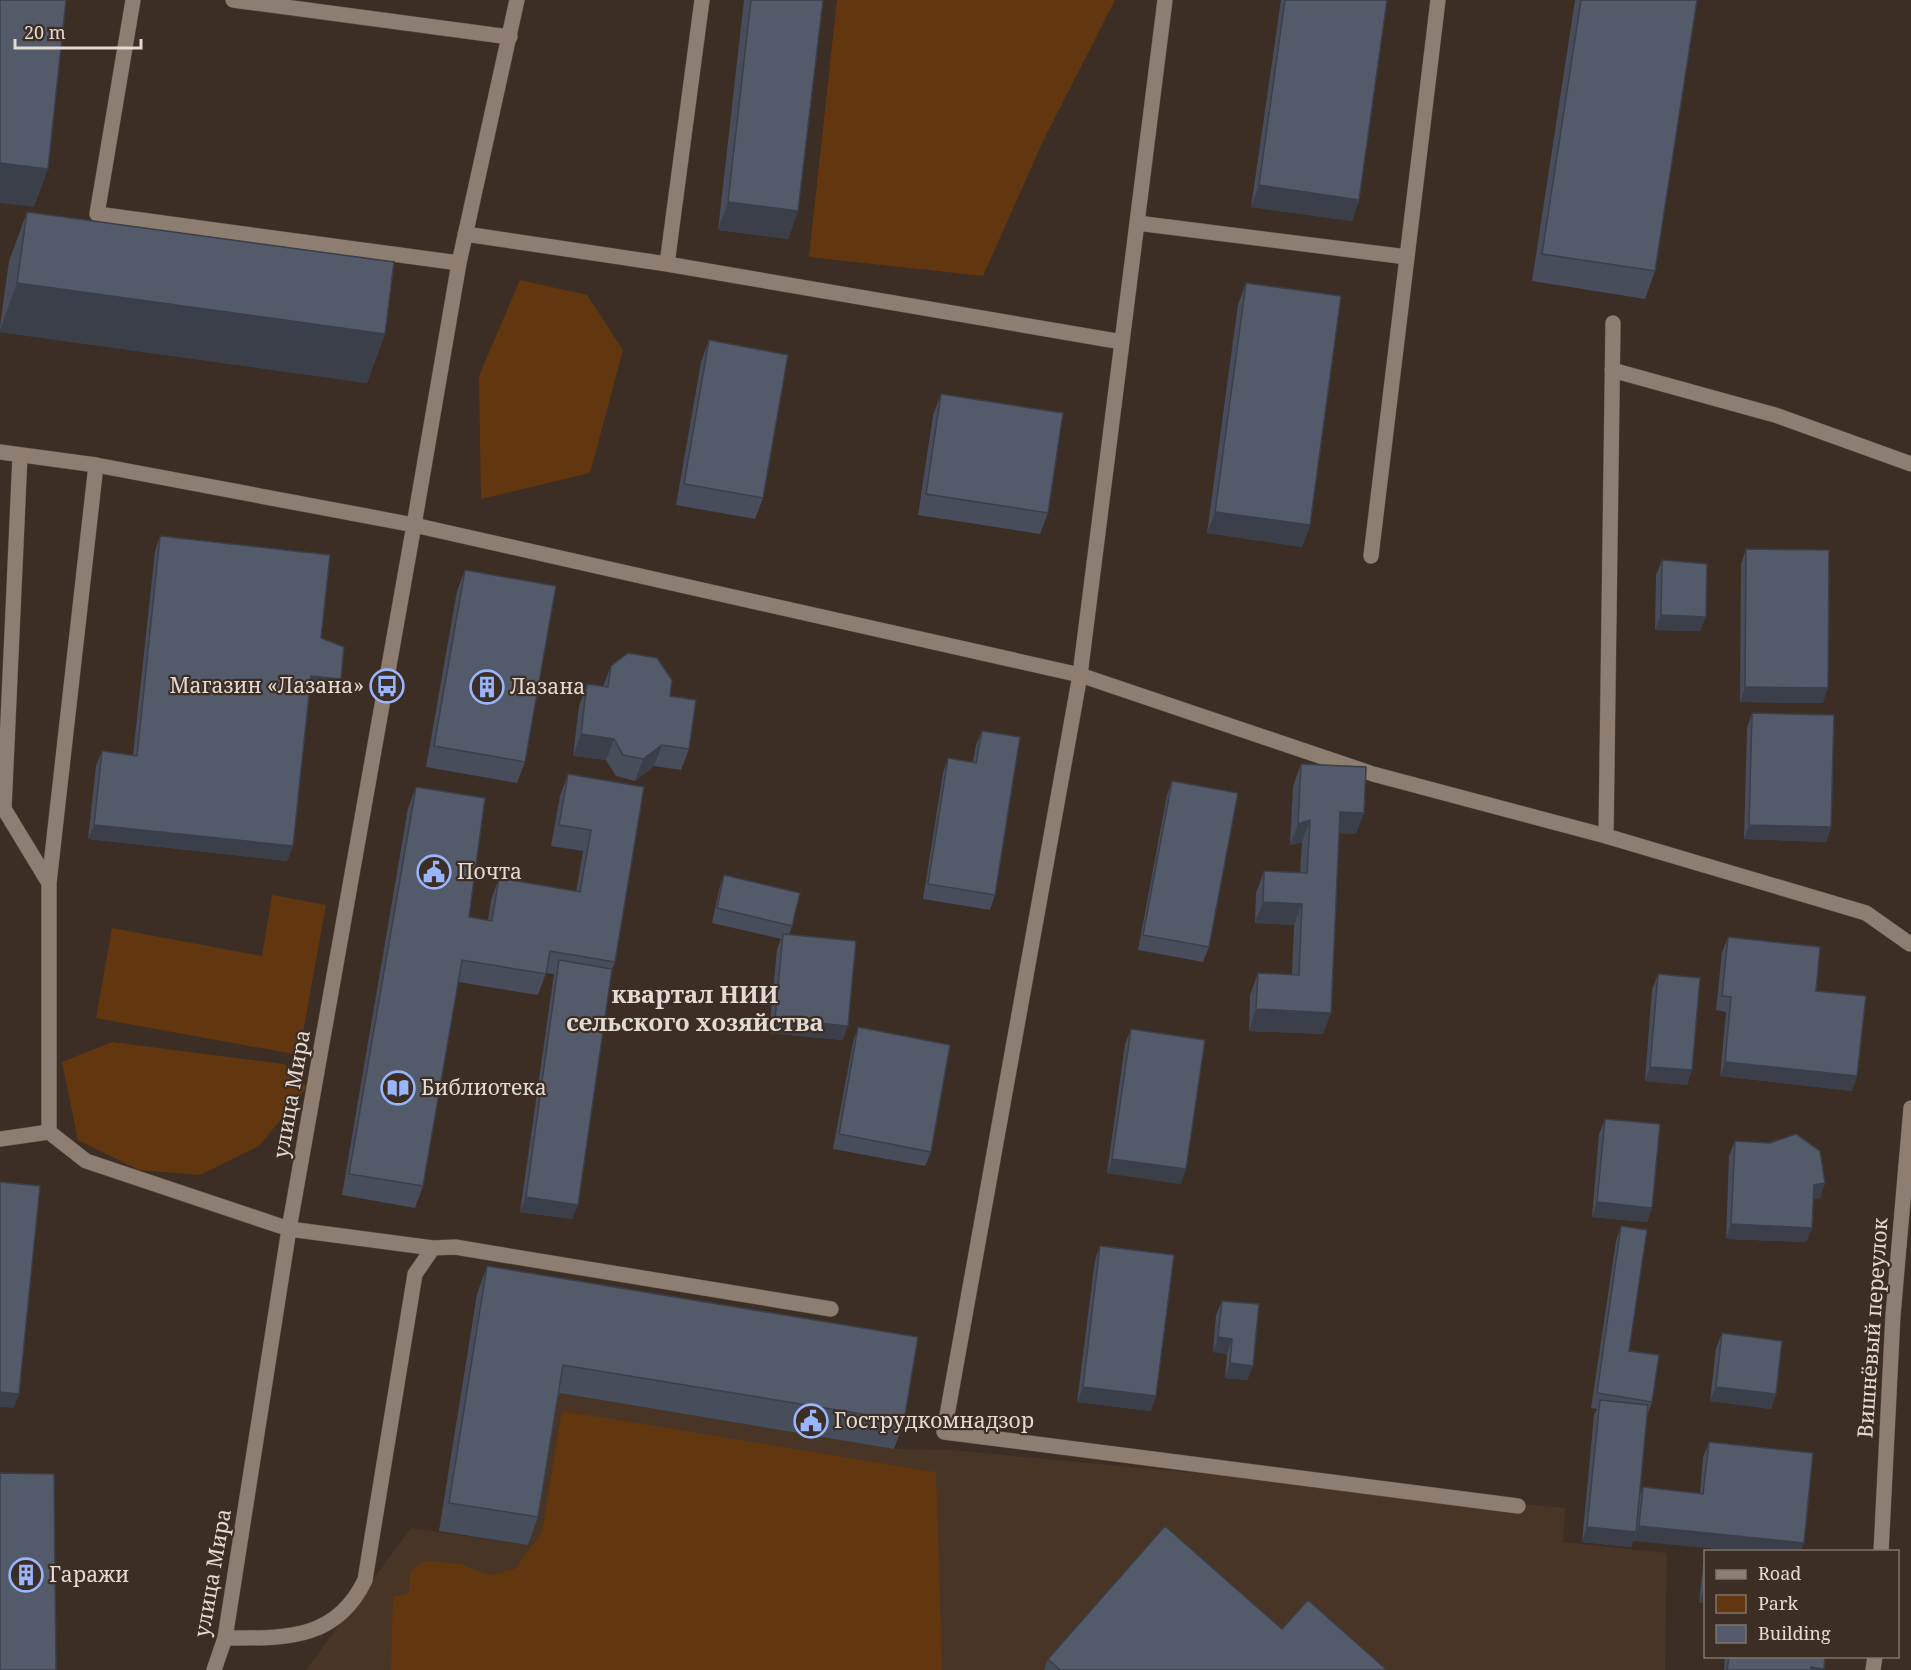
<svg xmlns="http://www.w3.org/2000/svg" width="1911" height="1670" viewBox="0 0 1911 1670" font-family="'Noto Serif',serif">
<style>
.built{fill:#483526}
.green{fill:#623710}
.lines{fill:none;stroke-linecap:round;stroke-linejoin:round}
.lane-casing{stroke:#594d44;stroke-width:16}
.street-casing{stroke:#594d44;stroke-width:16}
.lane{stroke:#8e7e72;stroke-width:15}
.street{stroke:#8e7e72;stroke-width:15}
.wall{fill:#474d5a}
.shaded-wall{fill:#3a3f4a}
.building{fill:#535a69;stroke:#3a3f4a;stroke-width:1.5}
.labels{text-anchor:middle;stroke-width:4.5;stroke-linejoin:round;paint-order:stroke}
.poi-label{font-size:21px;fill:#e3dad3;stroke:#3c2e24;text-anchor:start}
.street-label{font-size:21px;fill:#e3dad3;stroke:#3c2e24}
.quarter-label{font-size:24px;font-weight:bold;fill:#e3dad3;stroke:#3c2e24}
</style>
<rect width="100%" height="100%" fill="#3c2e24"/>
<path class="built" d="M 553,1392 L 894,1449 L 951,1450 L 1565,1508 L 1563,1542 L 1667,1553 L 1665,1670 L 306,1670 L 411,1528 L 528,1545 Z"/>
<path class="green" d="M 837,0 L 1115,0 L 1044,139 L 983,276 L 809,257 Z
M 520,280 L 587,295 L 623,350 L 590,473 L 481,499 L 479,376 Z
M 272,895 L 326,905 L 299,1055 L 96,1018 L 112,928 L 262,956 Z
M 112,1042 L 284,1064 L 307,1087 L 259,1146 L 200,1175 L 139,1170 L 78,1140 L 62,1062 Z
M 562,1411 L 936,1472 L 942,1670 L 391,1670 L 393,1597 L 409,1593 L 410,1571 L 424,1561 L 461,1564 L 489,1575 L 515,1569 L 542,1532 Z"/>
<g class="lines">
<defs>
<path id="lane" d="M 133,0 L 97,214 L 459,263
M 233,0 L 510,37
M 1137,223 L 1407,257
M 465,234 L 667,264 L 702,0
M 667,264 L 1122,342 L 1080,675 L 944,1432 L 1518,1506
M 1122,342 L 1165,0
M 1612,370 L 1775,415 L 1911,464
M 20,456 L 4,809 L 49,883
M 96,465 L 49,883 L 49,1132 L 86,1161 L 289,1229 L 433,1248
M 414,525 L 459,263 L 517,0
M 1371,556 L 1438,0
M 1606,836 L 1613,323
M 225,1638 C 284,1638 336,1641 365,1580 L 415,1274 L 433,1248 L 455,1247 L 831,1309"/>
<path id="street" d="M 0,452 L 96,465 L 414,525 L 1080,675 L 1373,774 L 1606,836 L 1866,913 L 1910,944
M 0,1139 L 49,1132
M 1881,1552 L 1893,1315 L 1911,1108
M 214,1670 L 225,1638 L 289,1229 L 414,525
M 1873,1670 L 1875,1656"/>
</defs>
<use href="#lane" class="lane-casing"/>
<use href="#street" class="street-casing"/>
<use href="#lane" class="lane"/>
<use href="#street" class="street"/>
</g>
<path class="wall" d="M 744,0 L 823,0 L 798,211 L 788,239 L 718,230 Z
M 1281,0 L 1387,0 L 1359,200 L 1352,221 L 1251,207 Z
M 1575,0 L 1697,0 L 1655,271 L 1645,299 L 1532,281 Z
M 27,212 L 385,334 L 367,383 L 0,332 L 0,326 L 9,261 Z
M 1246,283 L 1310,525 L 1302,547 L 1207,533 L 1238,304 Z
M 709,340 L 763,498 L 755,519 L 676,505 L 701,362 Z
M 941,394 L 1048,513 L 1040,534 L 918,515 L 933,415 Z
M 160,536 L 321,638 L 335,693 L 309,691 L 293,846 L 287,861 L 88,839 L 96,766 L 102,751 L 133,755 L 155,551 Z
M 1746,549 L 1823,703 L 1740,702 L 1741,564 Z
M 1662,560 L 1700,631 L 1655,630 L 1656,575 Z
M 465,570 L 525,762 L 517,783 L 426,767 L 457,591 Z
M 611,666 L 670,696 L 689,749 L 681,770 L 654,766 L 635,781 L 616,776 L 606,760 L 573,756 L 579,706 L 587,684 L 603,686 Z
M 1752,713 L 1831,827 L 1826,842 L 1744,839 L 1747,728 Z
M 982,731 L 995,895 L 990,910 L 923,899 L 943,773 L 948,758 L 973,762 L 976,745 Z
M 1301,764 L 1356,834 L 1339,833 L 1323,1034 L 1249,1031 L 1250,995 L 1258,973 L 1292,975 L 1294,925 L 1255,923 L 1256,893 L 1264,871 L 1300,873 L 1302,842 L 1290,845 L 1293,786 Z
M 568,774 L 644,787 L 615,962 L 612,969 L 572,1219 L 520,1212 L 554,974 L 546,973 L 538,995 L 458,982 L 423,1186 L 415,1208 L 342,1195 L 408,808 L 416,787 L 469,917 L 488,920 L 491,900 L 499,878 L 576,892 L 583,851 L 551,846 L 560,796 Z
M 1172,781 L 1209,947 L 1203,962 L 1138,950 L 1167,795 Z
M 724,875 L 792,926 L 789,935 L 843,1040 L 769,1033 L 777,949 L 781,939 L 712,923 L 719,890 Z
M 1728,937 L 1816,991 L 1852,1091 L 1720,1076 L 1726,1012 L 1716,1010 L 1722,952 Z
M 1658,974 L 1692,1070 L 1687,1085 L 1645,1081 L 1652,989 Z
M 858,1027 L 931,1152 L 925,1166 L 833,1149 L 853,1042 Z
M 1131,1029 L 1181,1184 L 1107,1173 L 1125,1044 Z
M 1605,1119 L 1652,1208 L 1647,1222 L 1592,1217 L 1599,1134 Z
M 1735,1141 L 1825,1183 L 1820,1198 L 1813,1199 L 1812,1228 L 1806,1242 L 1726,1239 L 1729,1156 Z
M 1621,1226 L 1629,1351 L 1652,1402 L 1647,1416 L 1639,1498 L 1643,1487 L 1700,1493 L 1703,1457 L 1709,1442 L 1813,1453 L 1633,1541 L 1634,1538 L 1631,1547 L 1582,1542 L 1594,1415 L 1597,1409 L 1591,1408 L 1616,1241 Z
M 1100,1246 L 1151,1411 L 1077,1402 L 1095,1260 Z
M 487,1266 L 904,1421 L 894,1449 L 559,1393 L 538,1517 L 528,1545 L 439,1531 L 477,1294 Z
M 1222,1301 L 1253,1366 L 1247,1380 L 1225,1378 L 1227,1354 L 1213,1352 L 1216,1315 Z
M 1722,1333 L 1776,1394 L 1771,1409 L 1710,1401 L 1716,1348 Z
M 1706,1559 L 1706,1603 L 1699,1603 L 1703,1566 Z
M 1282,1629 L 1387,1670 L 1044,1670 L 1048,1659 Z
M 1725,1656 L 1825,1656 L 1823,1670 L 1724,1670 Z"/>
<path class="shaded-wall" d="M 0,163 L 48,169 L 34,207 L 0,203 Z
M 1259,185 L 1359,200 L 1352,221 L 1251,207 Z
M 728,202 L 798,211 L 788,239 L 718,230 Z
M 17,283 L 385,334 L 367,383 L 0,332 L 0,330 Z
M 1215,512 L 1310,525 L 1302,547 L 1207,533 Z
M 1661,615 L 1706,617 L 1700,631 L 1655,630 Z
M 311,676 L 341,679 L 335,693 L 305,690 Z
M 1745,687 L 1828,688 L 1823,703 L 1740,702 Z
M 581,734 L 614,739 L 606,760 L 573,756 Z
M 662,745 L 654,766 L 635,781 L 643,759 Z
M 1340,812 L 1364,813 L 1356,834 L 1333,833 Z
M 1310,820 L 1302,842 L 1290,845 L 1298,824 Z
M 94,825 L 293,846 L 287,861 L 88,839 Z
M 1749,825 L 1831,827 L 1826,842 L 1744,839 Z
M 1263,902 L 1302,904 L 1294,925 L 1255,923 Z
M 1256,1009 L 1331,1013 L 1323,1034 L 1249,1031 Z
M 775,1019 L 848,1026 L 843,1040 L 769,1033 Z
M 1725,1062 L 1857,1076 L 1852,1091 L 1720,1076 Z
M 1650,1067 L 1692,1070 L 1687,1085 L 1645,1081 Z
M 1112,1159 L 1186,1169 L 1181,1184 L 1107,1173 Z
M 1825,1183 L 1820,1198 L 1808,1199 L 1814,1185 Z
M 526,1197 L 578,1205 L 572,1219 L 520,1212 Z
M 1597,1202 L 1652,1208 L 1647,1222 L 1592,1217 Z
M 1731,1224 L 1812,1228 L 1806,1242 L 1726,1239 Z
M 1218,1337 L 1232,1339 L 1227,1354 L 1213,1352 Z
M 1230,1363 L 1253,1366 L 1247,1380 L 1225,1378 Z
M 1083,1387 L 1156,1396 L 1151,1411 L 1077,1402 Z
M 1716,1387 L 1776,1394 L 1771,1409 L 1710,1401 Z
M 0,1392 L 19,1394 L 14,1408 L 0,1407 Z
M 1639,1526 L 1804,1543 L 1801,1551 L 1736,1551 L 1633,1541 Z
M 1587,1527 L 1636,1532 L 1631,1547 L 1582,1542 Z
M 1704,1588 L 1706,1588 L 1706,1603 L 1699,1603 Z
M 1811,1667 L 1824,1669 L 1823,1670 L 1810,1670 Z"/>
<path class="building" d="M 0,0 L 66,0 L 48,169 L 0,163 Z
M 751,0 L 823,0 L 798,211 L 728,202 Z
M 1285,0 L 1387,0 L 1359,200 L 1259,185 Z
M 1581,0 L 1697,0 L 1655,271 L 1542,254 Z
M 27,212 L 394,262 L 385,334 L 17,283 Z
M 1246,283 L 1341,296 L 1310,525 L 1215,512 Z
M 709,340 L 788,355 L 763,498 L 684,484 Z
M 941,394 L 1063,413 L 1048,513 L 926,494 Z
M 160,536 L 330,555 L 321,638 L 344,647 L 341,679 L 311,676 L 293,846 L 94,825 L 102,751 L 137,756 Z
M 1746,549 L 1829,550 L 1828,688 L 1745,687 Z
M 1662,560 L 1707,564 L 1706,617 L 1661,615 Z
M 465,570 L 556,586 L 525,762 L 434,746 Z
M 628,653 L 657,658 L 672,680 L 670,696 L 696,700 L 689,749 L 662,745 L 643,759 L 623,755 L 614,739 L 581,734 L 587,684 L 608,687 L 611,666 Z
M 1752,713 L 1834,715 L 1831,827 L 1749,825 Z
M 982,731 L 1020,737 L 995,895 L 928,884 L 948,758 L 976,763 Z
M 1301,764 L 1366,767 L 1364,813 L 1340,812 L 1331,1013 L 1256,1009 L 1258,973 L 1299,975 L 1302,904 L 1263,902 L 1264,871 L 1307,873 L 1310,820 L 1298,824 Z
M 568,774 L 644,787 L 615,962 L 550,951 L 546,974 L 462,960 L 423,1186 L 349,1174 L 416,787 L 485,798 L 469,917 L 492,921 L 499,878 L 580,892 L 591,830 L 559,825 Z
M 1172,781 L 1238,793 L 1209,947 L 1143,935 Z
M 724,875 L 800,893 L 792,926 L 717,908 Z
M 783,934 L 856,941 L 848,1026 L 775,1019 Z
M 1728,937 L 1820,947 L 1816,991 L 1866,996 L 1857,1076 L 1725,1062 L 1731,997 L 1722,996 Z
M 559,960 L 612,969 L 578,1205 L 526,1197 Z
M 1658,974 L 1700,978 L 1692,1070 L 1650,1067 Z
M 858,1027 L 950,1045 L 931,1152 L 839,1134 Z
M 1131,1029 L 1205,1040 L 1186,1169 L 1112,1159 Z
M 1605,1119 L 1660,1124 L 1652,1208 L 1597,1202 Z
M 1796,1134 L 1820,1151 L 1825,1183 L 1814,1185 L 1812,1228 L 1731,1224 L 1735,1141 L 1770,1143 Z
M 0,1182 L 40,1186 L 19,1394 L 0,1392 Z
M 1621,1226 L 1647,1230 L 1629,1351 L 1659,1355 L 1652,1402 L 1597,1393 Z
M 1100,1246 L 1174,1255 L 1156,1396 L 1083,1387 Z
M 487,1266 L 918,1337 L 904,1421 L 563,1365 L 538,1517 L 449,1503 Z
M 1222,1301 L 1259,1304 L 1253,1366 L 1230,1363 L 1232,1339 L 1218,1337 Z
M 1722,1333 L 1782,1341 L 1776,1394 L 1716,1387 Z
M 1600,1400 L 1648,1405 L 1636,1532 L 1587,1527 Z
M 1709,1442 L 1813,1453 L 1804,1543 L 1639,1526 L 1643,1487 L 1703,1494 Z
M 0,1473 L 54,1474 L 56,1670 L 0,1670 Z
M 1165,1526 L 1282,1629 L 1308,1600 L 1387,1670 L 1060,1670 L 1048,1659 Z
M 1729,1656 L 1825,1656 L 1824,1669 L 1811,1667 L 1811,1670 L 1727,1670 Z"/>
<defs>
<symbol id="bus-ring" viewBox="-11 -11 22 22"><circle r="9.5" fill="#3c2e24" stroke="#99b5fd" stroke-width="1.5"/><path d="M-5-6H5V4H4V6H2V4H-2V6H-4V4H-5ZM-3.5-4V0h7V-4ZM-3.5 1.2v1.5H-2V1.2ZM2 1.2v1.5H3.5V1.2Z" fill="#99b5fd"/></symbol>
<symbol id="building-ring" viewBox="-11 -11 22 22"><circle r="9.5" fill="#3c2e24" stroke="#99b5fd" stroke-width="1.5"/><path d="M-4-6H4V6H1V3H-1V6H-4ZM-2.5-4.3h1.7v1.8h-1.7ZM.8-4.3h1.7v1.8H.8ZM-2.5-1h1.7V.8h-1.7ZM.8-1h1.7V.8H.8Z" fill="#99b5fd"/></symbol>
<symbol id="civic-ring" viewBox="-11 -11 22 22"><circle r="9.5" fill="#3c2e24" stroke="#99b5fd" stroke-width="1.5"/><path d="M-.6-6.5H3V-4.5H.6V-3L4-1V1h2V6H-6V1h2V-1L-.6-3ZM-1.2 2.5V6h2.4V2.5Z" fill="#99b5fd"/></symbol>
<symbol id="library-ring" viewBox="-11 -11 22 22"><circle r="9.5" fill="#3c2e24" stroke="#99b5fd" stroke-width="1.5"/><path d="M-6-4Q-3-5.5-.7-3.5V5Q-3 3-6 4ZM6-4Q3-5.5 .7-3.5V5Q3 3 6 4Z" fill="#99b5fd"/></symbol>
</defs>
<g fill-rule="evenodd">
<use href="#bus-ring" x="368" y="667" width="38" height="38"/>
<use href="#building-ring" x="468" y="668" width="38" height="38"/>
<use href="#civic-ring" x="415" y="853" width="38" height="38"/>
<use href="#library-ring" x="379" y="1069" width="38" height="38"/>
<use href="#civic-ring" x="792" y="1402" width="38" height="38"/>
<use href="#building-ring" x="7" y="1556" width="38" height="38"/>
</g>
<g class="labels">
<g class="poi-label">
<text x="364" y="693" text-anchor="end">Магазин «Лазана»</text>
<text x="510" y="694">Лазана</text>
<text x="457" y="879">Почта</text>
<text x="421" y="1095">Библиотека</text>
<text x="834" y="1428">Гострудкомнадзор</text>
<text x="49" y="1582">Гаражи</text>
</g>
<g class="street-label">
<text transform="translate(292 1094) rotate(-80)" y="7">улица Мира</text>
<text transform="translate(1873 1328) rotate(-86)" y="7">Вишнёвый переулок</text>
<text transform="translate(213 1573) rotate(-80)" y="7">улица Мира</text>
</g>
<g class="quarter-label">
<text x="695" y="1003">квартал НИИ<tspan x="695" dy="28">сельского хозяйства</tspan></text>
</g>
</g>
<rect x="1704" y="1550" width="195" height="108" fill="#3c2e24" stroke="#7f736a" stroke-width="1.5"/>
<rect x="1716" y="1570" width="30" height="9" fill="#8e7e72" stroke="#7f736a" stroke-width="1.5"/>
<text x="1758" y="1580" font-size="18" fill="#e3dad3">Road</text>
<rect x="1716" y="1595" width="30" height="18" fill="#623710" stroke="#7f736a" stroke-width="1.5"/>
<text x="1758" y="1610" font-size="18" fill="#e3dad3">Park</text>
<rect x="1716" y="1625" width="30" height="18" fill="#535a69" stroke="#7f736a" stroke-width="1.5"/>
<text x="1758" y="1640" font-size="18" fill="#e3dad3">Building</text>
<path d="M15 39v9h126v-9" fill="none" stroke="#e3dad3" stroke-width="3"/>
<text x="24" y="39" font-size="18" fill="#e3dad3" stroke="#3c2e24" stroke-width="4.5" paint-order="stroke">20 m</text>
</svg>
